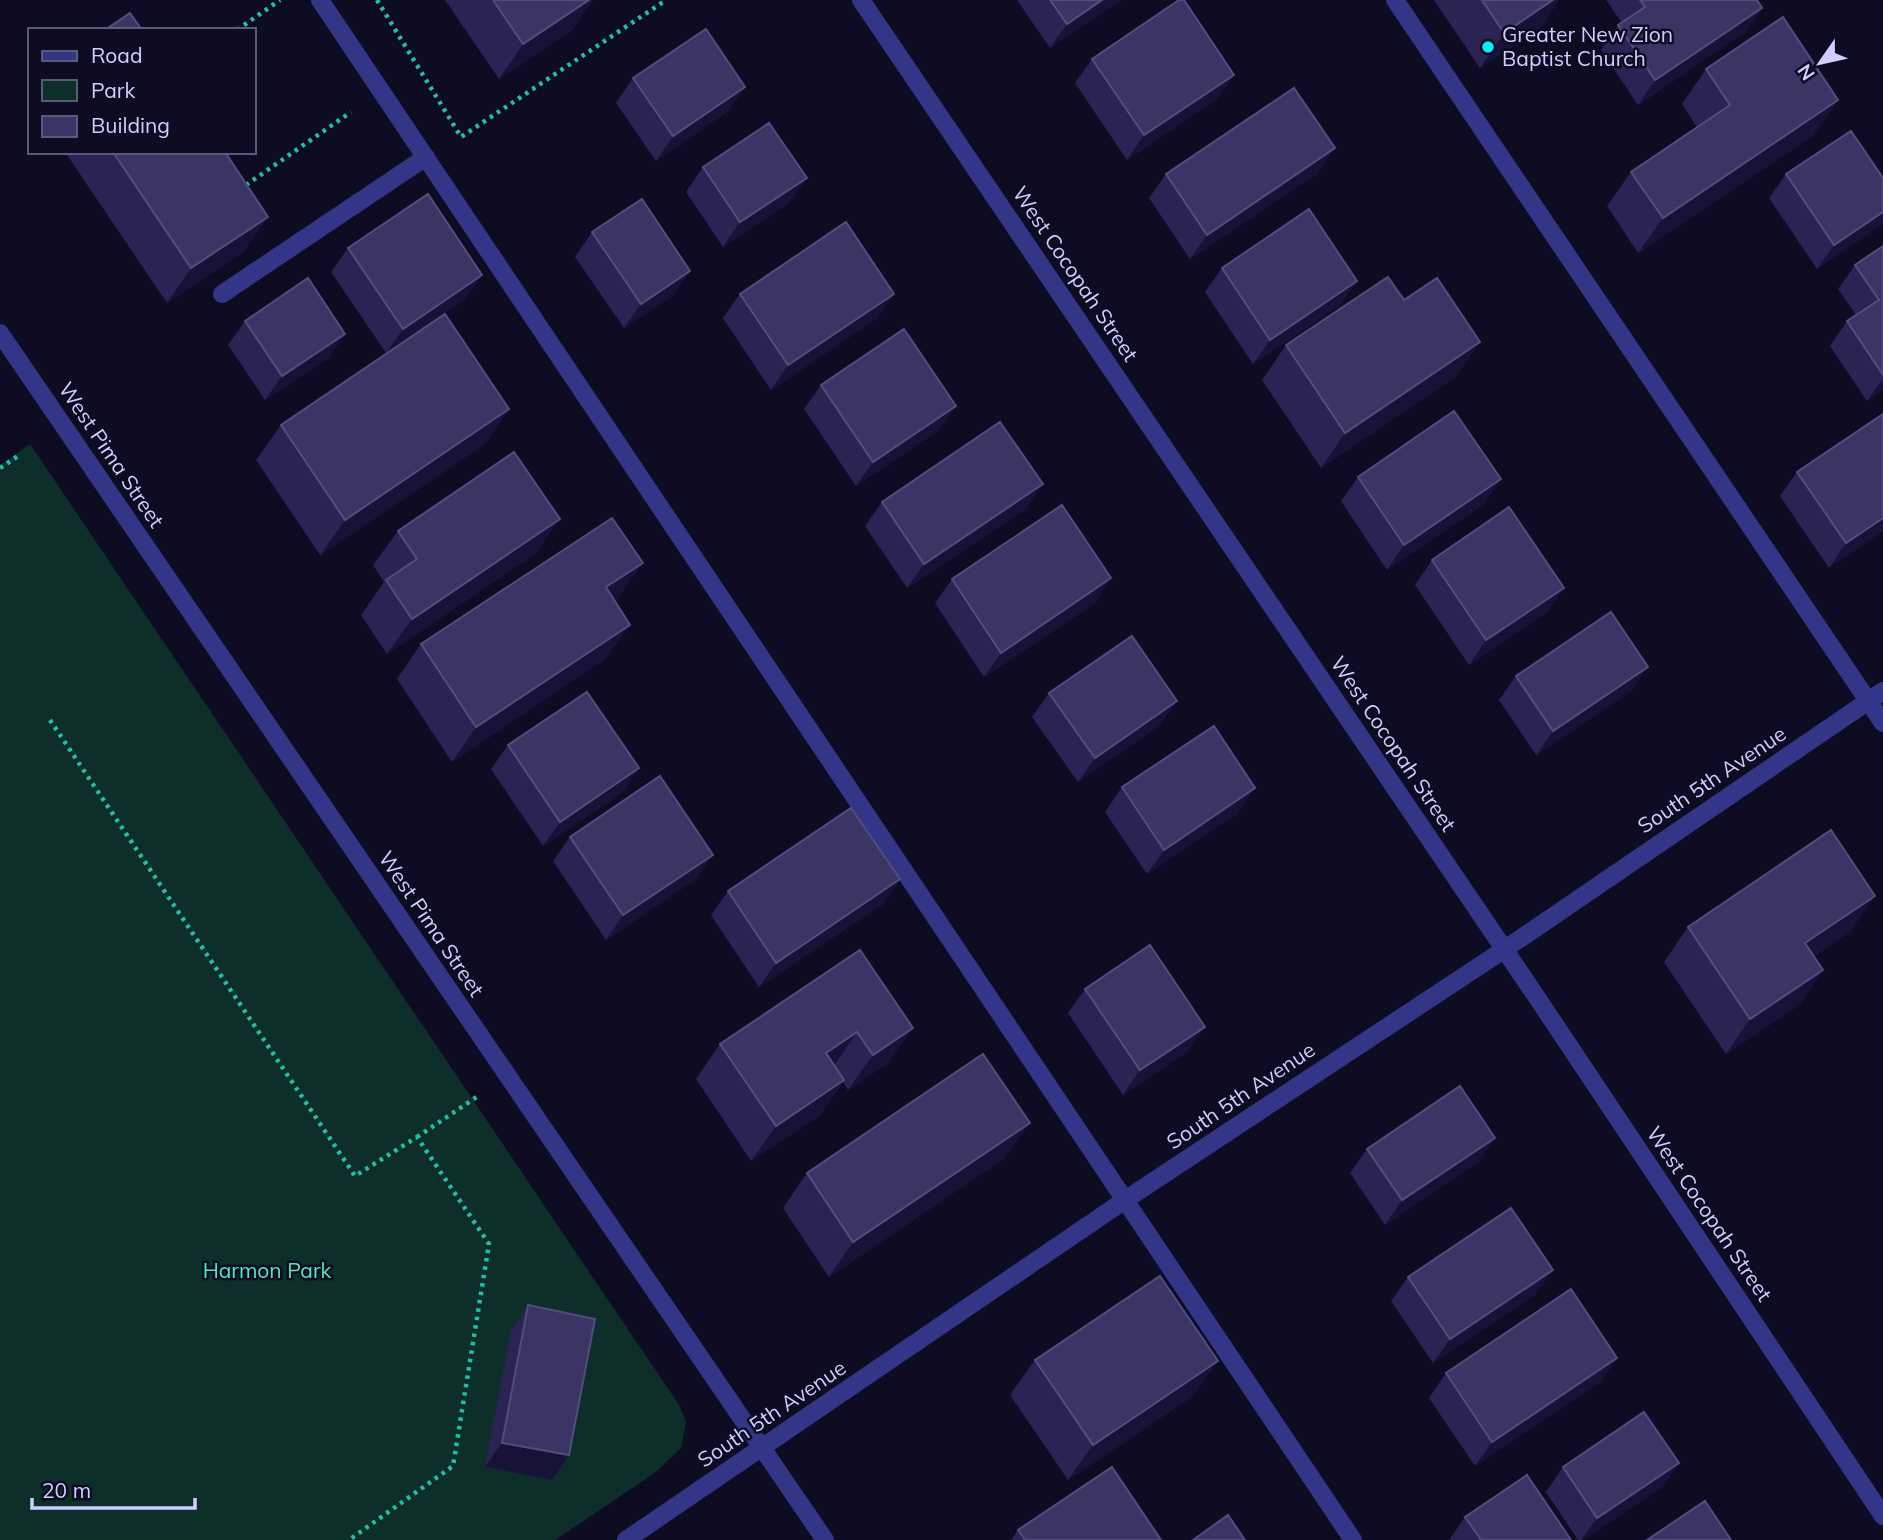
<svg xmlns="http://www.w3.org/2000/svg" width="1883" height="1540" viewBox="0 0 1883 1540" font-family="Mulish,sans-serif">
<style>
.green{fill:#0e2e2a}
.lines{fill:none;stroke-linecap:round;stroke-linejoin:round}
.path{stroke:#23bdaa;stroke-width:4.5;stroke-dasharray:3.5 5;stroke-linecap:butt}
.lane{stroke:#333586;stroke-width:18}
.street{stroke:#333586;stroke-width:18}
.wall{fill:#2a2353}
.shaded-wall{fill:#171238}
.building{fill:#3b3565;stroke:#534d7e;stroke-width:2}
.poi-dot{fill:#00f1f9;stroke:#0e0c23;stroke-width:2.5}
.labels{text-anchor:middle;stroke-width:5;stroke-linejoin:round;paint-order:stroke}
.poi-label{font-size:21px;fill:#d0ceff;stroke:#0e0c23;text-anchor:start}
.street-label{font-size:21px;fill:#d0ceff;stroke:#0e0c23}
.park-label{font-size:21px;fill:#50e9b8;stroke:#0e0c23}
</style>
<rect width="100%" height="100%" fill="#0e0c23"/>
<path class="green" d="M 30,444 L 679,1405 L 686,1422 L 681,1448 L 656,1472 L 555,1540 L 0,1540 L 0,465 Z"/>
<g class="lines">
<path class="path" d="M 377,0 L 461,137 L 666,0
M 237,30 L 280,0
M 246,185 L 351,112
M 0,468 L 18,456
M 50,720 L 355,1176 L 417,1137 L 489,1244 L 453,1466 L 349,1540
M 417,1137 L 478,1096"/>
<path class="lane" d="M 320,0 L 1353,1540
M 1395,0 L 1883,723
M 222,294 L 426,157"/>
<path class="street" d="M 861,0 L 1540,1002 L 1883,1516
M 0,333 L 825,1540
M 626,1540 L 1125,1200 L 1505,949 L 1883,691"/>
</g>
<path class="wall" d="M 445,0 L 593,0 L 572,30 L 499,79 Z
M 1017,0 L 1121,0 L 1050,48 Z
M 1434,0 L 1559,0 L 1541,27 L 1480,68 Z
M 1606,0 L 1757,0 L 1762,8 L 1745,32 L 1638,105 L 1601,50 L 1618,25 L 1622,23 Z
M 1092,59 L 1234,75 L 1217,99 L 1127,160 L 1075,83 Z
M 1706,69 L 1814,135 L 1638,253 L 1607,206 L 1631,172 L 1697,127 L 1682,104 Z
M 633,78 L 745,87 L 728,111 L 656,161 L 616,103 Z
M 65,152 L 225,152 L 244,252 L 167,303 Z
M 703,167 L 790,202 L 723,247 L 686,192 Z
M 1318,173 L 1190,259 L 1149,198 L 1166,174 Z
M 1786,174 L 1883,178 L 1883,223 L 1817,269 L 1769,198 Z
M 592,232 L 690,271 L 673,295 L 624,328 L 575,257 Z
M 1883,246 L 1883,390 L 1867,401 L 1830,346 L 1847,321 L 1856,315 L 1838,289 L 1855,265 Z
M 348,248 L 465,299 L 386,353 L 331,272 Z
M 1222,268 L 1357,281 L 1340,305 L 1253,364 L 1205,292 Z
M 740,294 L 894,294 L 877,318 L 771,390 L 723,318 Z
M 1404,300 L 1480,342 L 1455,377 L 1321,468 L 1262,380 L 1286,345 Z
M 245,321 L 345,334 L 328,358 L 265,400 L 228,345 Z
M 821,385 L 939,430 L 856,486 L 804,409 Z
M 509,409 L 485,444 L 320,555 L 256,460 L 281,425 Z
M 1797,472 L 1883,531 L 1829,568 L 1780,496 Z
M 1358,477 L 1484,504 L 1387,570 L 1341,501 Z
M 882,502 L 1026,509 L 907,588 L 865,526 Z
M 560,519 L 535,554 L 387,654 L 361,615 L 384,582 L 373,565 L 398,531 Z
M 1432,560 L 1564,588 L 1547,612 L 1469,665 L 1415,585 Z
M 952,579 L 1095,603 L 984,677 L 935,603 Z
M 618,598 L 614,601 L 630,625 L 605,659 L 452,762 L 397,679 L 421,644 Z
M 1516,676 L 1631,691 L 1536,755 L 1499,700 Z
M 1049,693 L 1160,725 L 1078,782 L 1032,717 Z
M 508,745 L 639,768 L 622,793 L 543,846 L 491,769 Z
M 1122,787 L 1238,813 L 1147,874 L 1105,812 Z
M 570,837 L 696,879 L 606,940 L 553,861 Z
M 900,879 L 883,904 L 759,987 L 711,915 L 728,891 Z
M 1688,927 L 1851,931 L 1814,956 L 1823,970 L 1799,1005 L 1726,1054 L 1664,962 Z
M 860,950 L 888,1063 L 848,1090 L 843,1082 L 820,1115 L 751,1161 L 696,1079 L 720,1044 Z
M 1085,989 L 1188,1051 L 1123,1095 L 1068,1013 Z
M 1495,1138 L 1478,1162 L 1385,1225 L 1350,1173 L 1367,1149 Z
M 1005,1158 L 829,1277 L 783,1208 L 807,1173 Z
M 1408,1277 L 1536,1294 L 1433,1363 L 1391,1301 Z
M 528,1305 L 569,1455 L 552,1480 L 485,1467 L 511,1330 Z
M 1617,1358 L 1600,1382 L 1475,1466 L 1429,1398 L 1446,1373 Z
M 1035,1360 L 1193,1396 L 1068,1480 L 1010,1395 Z
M 1679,1463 L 1662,1487 L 1583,1540 L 1578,1540 L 1546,1492 L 1563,1467 Z
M 1465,1517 L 1571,1540 L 1449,1540 Z
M 1018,1530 L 1161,1540 L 1011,1540 Z"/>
<path class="shaded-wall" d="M 589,0 L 593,0 L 572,30 L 499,79 L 523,44 Z
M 1102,0 L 1121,0 L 1050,48 L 1067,24 Z
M 1553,0 L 1559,0 L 1541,27 L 1480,68 L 1504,33 Z
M 1762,8 L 1745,32 L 1638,105 L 1655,80 Z
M 1234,75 L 1217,99 L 1127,160 L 1144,135 Z
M 745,87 L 728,111 L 656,161 L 673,136 Z
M 1838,100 L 1814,135 L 1638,253 L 1663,218 Z
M 1335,148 L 1318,173 L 1190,259 L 1207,235 Z
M 807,178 L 790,202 L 723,247 L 740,222 Z
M 1883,212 L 1883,223 L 1882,225 L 1817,269 L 1834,245 Z
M 268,217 L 244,252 L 167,303 L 191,268 Z
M 690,271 L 673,295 L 624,328 L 641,304 Z
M 482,275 L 465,299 L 386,353 L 403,329 Z
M 1357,281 L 1340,305 L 1253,364 L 1270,340 Z
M 894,294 L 877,318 L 771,390 L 788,365 Z
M 345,334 L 328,358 L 265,400 L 282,376 Z
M 1480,342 L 1455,377 L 1321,468 L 1345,433 Z
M 1883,379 L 1883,390 L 1867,401 Z
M 956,406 L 939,430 L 856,486 L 873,462 Z
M 509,409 L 485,444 L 320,555 L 345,520 Z
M 1501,479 L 1484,504 L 1387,570 L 1404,545 Z
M 1043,484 L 1026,509 L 907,588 L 924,564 Z
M 1883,518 L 1883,531 L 1829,568 L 1846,543 Z
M 560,519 L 535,554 L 387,654 L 412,619 Z
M 643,563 L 618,598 L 581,622 L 606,587 Z
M 1111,578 L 1095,603 L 984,677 L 1001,653 Z
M 1564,588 L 1547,612 L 1469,665 L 1486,640 Z
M 630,625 L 605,659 L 452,762 L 476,727 Z
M 1648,667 L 1631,691 L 1536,755 L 1553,731 Z
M 1177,701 L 1160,725 L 1078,782 L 1095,758 Z
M 639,768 L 622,793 L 543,846 L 560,822 Z
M 1255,788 L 1238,813 L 1147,874 L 1164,850 Z
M 713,855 L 696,879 L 606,940 L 623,915 Z
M 900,879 L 883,904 L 759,987 L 776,963 Z
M 1875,896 L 1851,931 L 1781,978 L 1805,943 Z
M 1823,970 L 1799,1005 L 1726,1054 L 1750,1019 Z
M 1205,1027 L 1188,1051 L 1123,1095 L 1140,1070 Z
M 913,1028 L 888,1063 L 848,1090 L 873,1055 Z
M 857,1032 L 833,1067 L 826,1053 Z
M 844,1080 L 820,1115 L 751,1161 L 776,1126 Z
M 1030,1123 L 1005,1158 L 829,1277 L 853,1242 Z
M 1495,1138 L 1478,1162 L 1385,1225 L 1402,1200 Z
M 1553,1270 L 1536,1294 L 1433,1363 L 1450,1339 Z
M 1617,1358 L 1600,1382 L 1475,1466 L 1492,1442 Z
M 1218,1361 L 1193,1396 L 1068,1480 L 1093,1445 Z
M 502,1443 L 569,1455 L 552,1480 L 485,1467 Z
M 1679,1463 L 1662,1487 L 1583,1540 L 1581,1540 L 1597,1518 Z"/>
<path class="building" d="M 493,0 L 589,0 L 523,44 Z
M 1050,0 L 1102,0 L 1067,24 Z
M 1179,0 L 1184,0 L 1234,75 L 1144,135 L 1092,59 Z
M 1482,0 L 1553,0 L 1504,33 Z
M 1640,0 L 1757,0 L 1762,8 L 1655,80 L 1618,25 L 1645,7 Z
M 130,13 L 142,30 L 105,30 Z
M 1783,17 L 1838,100 L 1663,218 L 1631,172 L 1730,105 L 1706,69 Z
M 706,29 L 745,87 L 673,136 L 633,78 Z
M 1294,88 L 1335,148 L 1207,235 L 1166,174 Z
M 769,123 L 807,178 L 740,222 L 703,167 Z
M 1851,131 L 1883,178 L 1883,212 L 1834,245 L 1786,174 Z
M 113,152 L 225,152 L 268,217 L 191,268 Z
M 428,194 L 482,275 L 403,329 L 348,248 Z
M 642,199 L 690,271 L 641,304 L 592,232 Z
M 1309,209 L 1357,281 L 1270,340 L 1222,268 Z
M 846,222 L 894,294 L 788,365 L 740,294 Z
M 1883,246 L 1883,375 L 1847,321 L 1879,300 L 1855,265 Z
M 1388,277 L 1404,300 L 1437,278 L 1480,342 L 1345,433 L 1286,345 Z
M 308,278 L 345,334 L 282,376 L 245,321 Z
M 445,314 L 509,409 L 345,520 L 281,425 Z
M 904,329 L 956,406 L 873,462 L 821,385 Z
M 1454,411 L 1501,479 L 1404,545 L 1358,477 Z
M 1883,414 L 1883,518 L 1846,543 L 1797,472 Z
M 1000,422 L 1043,484 L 924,564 L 882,502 Z
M 514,452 L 560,519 L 412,619 L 386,580 L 417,559 L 398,531 Z
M 1062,505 L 1111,578 L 1001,653 L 952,579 Z
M 1509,507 L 1564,588 L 1486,640 L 1432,560 Z
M 612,518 L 643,563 L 606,587 L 630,625 L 476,727 L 421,644 Z
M 1611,612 L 1648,667 L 1553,731 L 1516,676 Z
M 1132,636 L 1177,701 L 1095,758 L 1049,693 Z
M 587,692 L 639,768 L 560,822 L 508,745 Z
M 1214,726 L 1255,788 L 1164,850 L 1122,787 Z
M 660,776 L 713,855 L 623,915 L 570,837 Z
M 851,808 L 900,879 L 776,963 L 728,891 Z
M 1831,830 L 1875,896 L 1805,943 L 1823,970 L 1750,1019 L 1688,927 Z
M 1150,945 L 1205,1027 L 1140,1070 L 1085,989 Z
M 860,950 L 913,1028 L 873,1055 L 857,1032 L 826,1053 L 844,1080 L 776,1126 L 720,1044 Z
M 983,1054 L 1030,1123 L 853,1242 L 807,1173 Z
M 1460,1086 L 1495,1138 L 1402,1200 L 1367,1149 Z
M 1511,1208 L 1553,1270 L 1450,1339 L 1408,1277 Z
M 1160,1276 L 1218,1361 L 1093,1445 L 1035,1360 Z
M 1571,1289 L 1617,1358 L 1492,1442 L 1446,1373 Z
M 528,1305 L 595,1319 L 569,1455 L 502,1443 Z
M 1644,1412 L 1679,1463 L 1597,1518 L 1563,1467 Z
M 1112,1467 L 1161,1540 L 1025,1540 L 1018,1530 Z
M 1527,1475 L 1571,1540 L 1481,1540 L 1465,1517 Z
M 1705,1501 L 1731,1540 L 1647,1540 Z
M 1228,1515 L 1245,1540 L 1193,1540 Z"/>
<circle class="poi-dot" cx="1488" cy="47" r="7"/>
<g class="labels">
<g class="poi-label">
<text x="1502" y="42">Greater New Zion<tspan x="1502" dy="24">Baptist Church</tspan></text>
</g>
<g class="street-label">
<text transform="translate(1075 274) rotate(56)" y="7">West Cocopah Street</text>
<text transform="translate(111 455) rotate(56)" y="7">West Pima Street</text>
<text transform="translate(1393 744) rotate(56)" y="7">West Cocopah Street</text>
<text transform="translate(1712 780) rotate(-34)" y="7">South 5th Avenue</text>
<text transform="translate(431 924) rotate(56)" y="7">West Pima Street</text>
<text transform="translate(1241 1096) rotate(-34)" y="7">South 5th Avenue</text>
<text transform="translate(1709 1214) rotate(56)" y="7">West Cocopah Street</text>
<text transform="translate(772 1414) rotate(-34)" y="7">South 5th Avenue</text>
</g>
<g class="park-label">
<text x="267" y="1278">Harmon Park</text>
</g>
</g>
<rect x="28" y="28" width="228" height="126" fill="#0e0c23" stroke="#5c5a7b" stroke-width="2"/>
<rect x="42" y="51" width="35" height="10" fill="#333586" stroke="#5c5a7b" stroke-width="2"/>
<text x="91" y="63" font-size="21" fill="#d0ceff">Road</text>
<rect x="42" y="80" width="35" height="21" fill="#0e2e2a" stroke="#5c5a7b" stroke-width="2"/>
<text x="91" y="98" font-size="21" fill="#d0ceff">Park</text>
<rect x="42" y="116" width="35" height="21" fill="#3b3565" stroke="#5c5a7b" stroke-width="2"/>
<text x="91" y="133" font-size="21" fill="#d0ceff">Building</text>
<g transform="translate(1820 63) rotate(236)" stroke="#0e0c23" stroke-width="5" paint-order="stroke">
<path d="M0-5L12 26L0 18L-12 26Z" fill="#d0ceff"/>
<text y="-10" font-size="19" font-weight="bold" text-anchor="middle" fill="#d0ceff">N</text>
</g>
<path d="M32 1498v10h163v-10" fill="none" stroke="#d0ceff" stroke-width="3.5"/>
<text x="42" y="1498" font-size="21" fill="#d0ceff" stroke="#0e0c23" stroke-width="5" paint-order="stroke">20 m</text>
</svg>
